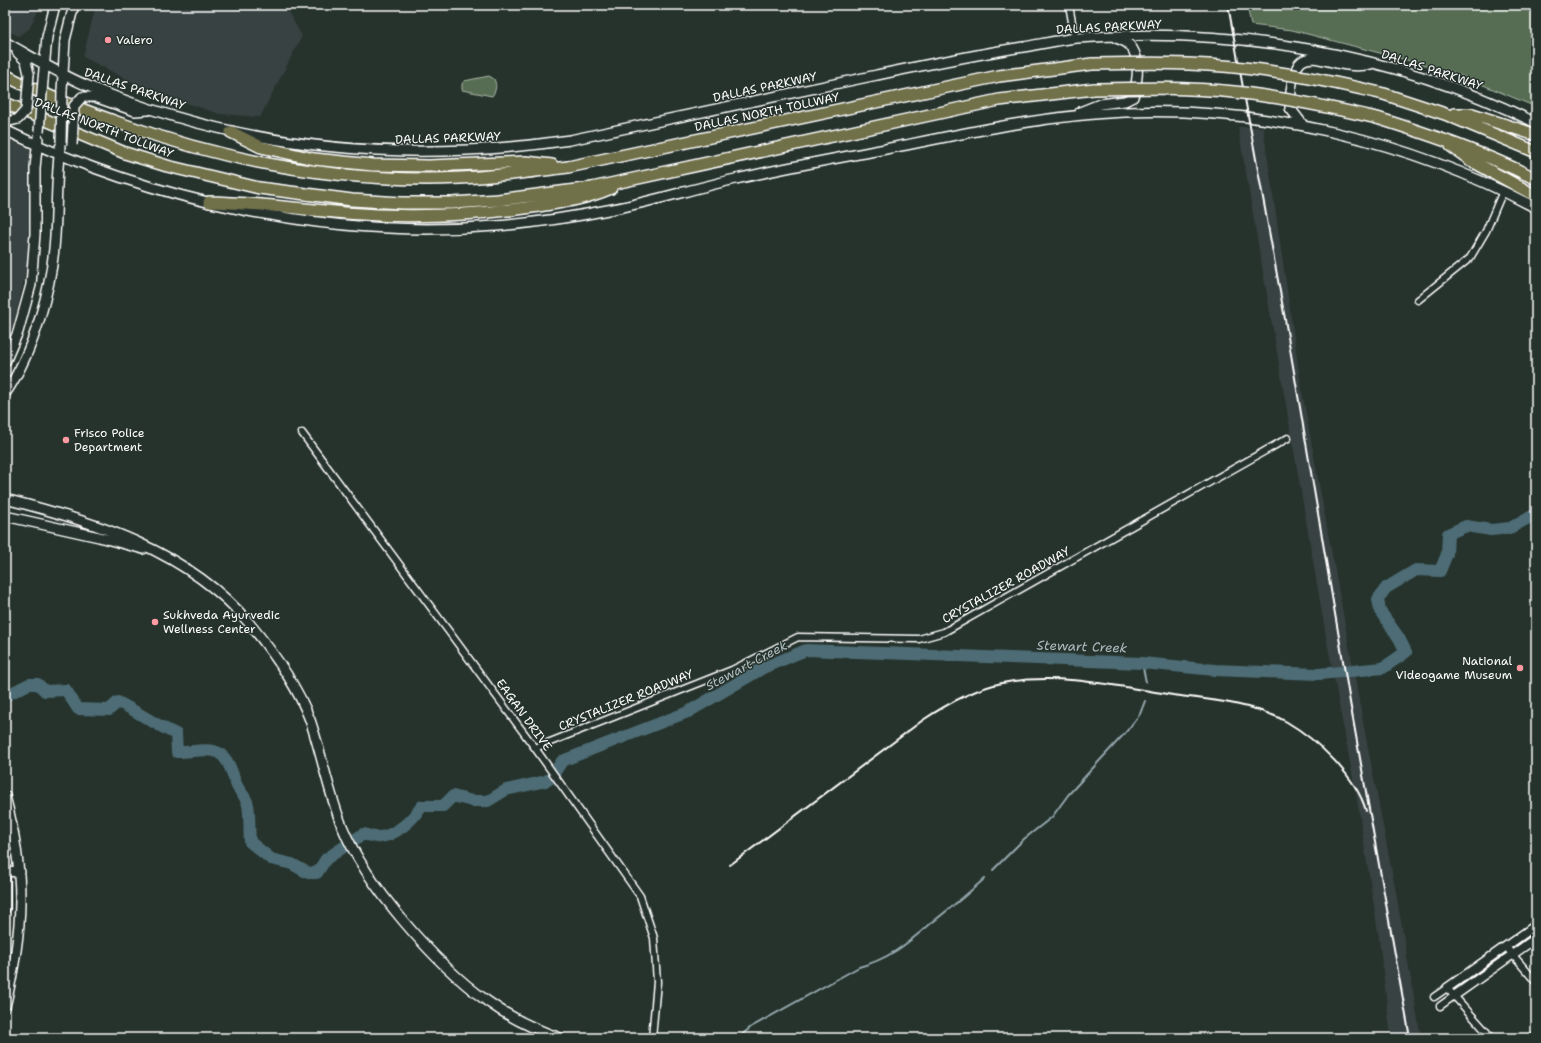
<svg xmlns="http://www.w3.org/2000/svg" width="1541" height="1043" viewBox="0 0 1541 1043" font-family="'Shantell Sans',sans-serif">
<style>
.built{fill:#394242}
.green{fill:#576d52;stroke:#abb6a8}
.lines{fill:none;stroke-linecap:round;stroke-linejoin:round}
.stream{stroke:#94a7ac;stroke-width:2}
.river{stroke:#4d6c74;stroke-width:12}
.minor-casing{stroke:#fff;stroke-width:9}
.tertiary-casing{stroke:#fff;stroke-width:11}
.secondary-casing{stroke:#fff;stroke-width:12}
.motorway-casing{stroke:#fff;stroke-width:14}
.minor{stroke:#26332d;stroke-width:6}
.tertiary{stroke:#26332d;stroke-width:8}
.secondary{stroke:#26332d;stroke-width:9}
.motorway{stroke:#70704a;stroke-width:11}
.rail{stroke:#fff;stroke-width:2}
.secondary-bridge-casing{stroke:#fff;stroke-width:12;stroke-linecap:butt}
.motorway-bridge-casing{stroke:#fff;stroke-width:14;stroke-linecap:butt}
.secondary-bridge{stroke:#26332d;stroke-width:9}
.motorway-bridge{stroke:#70704a;stroke-width:11}
.poi-dot{fill:#ff9aa2;stroke:#26332d;stroke-width:1.5}
.labels{text-anchor:middle;stroke-width:3;stroke-linejoin:round;paint-order:stroke}
.street-label{font-size:12px;fill:#fff;stroke:#26332d}
.poi-label{font-size:12px;fill:#fff;stroke:#26332d;text-anchor:start}
.water-label{font-size:13px;font-style:italic;fill:#afbdc0;stroke:#26332d}
</style>
<rect width="100%" height="100%" fill="#26332d"/>
<filter id="ink" filterUnits="userSpaceOnUse"><feTurbulence type="fractalNoise" baseFrequency=".025" numOctaves="2"/><feDisplacementMap in="SourceGraphic" scale="8" xChannelSelector="R" yChannelSelector="G"/><feConvolveMatrix kernelMatrix="1 2 1 2 8 2 1 2 1" color-interpolation-filters="sRGB"/></filter>
<g filter="url(#ink)">
<path class="built" d="M 5,5 L 41,5 L 29,29 L 18,36 L 5,29 Z
M 96,5 L 284,5 L 302,36 L 260,117 L 220,114 L 150,91 L 83,57 Z
M 1238,127 L 1263,127 L 1302,392 L 1366,738 L 1396,893 L 1421,1038 L 1391,1038 L 1379,938 L 1357,799 L 1326,636 Z
M 5,137 L 31,150 L 28,262 L 14,324 L 5,339 Z"/>
<path class="green" d="M 1247,5 L 1536,5 L 1536,107 L 1452,72 L 1292,30 L 1251,25 Z
M 489,76 L 494,79 C 497,85 496,91 492,96 L 462,90 L 462,84 L 464,81 Z"/>
<g class="lines">
<path class="stream" d="M 1142,663 L 1146,682
M 993,870 L 1024,839 L 1052,817 L 1068,795 L 1126,732 L 1140,714 L 1145,701
M 738,1038 L 751,1027 L 859,967 C 889,959 905,945 929,925 C 948,910 967,895 985,878"/>
<path class="river" d="M 5,696 L 29,684 L 38,684 L 45,691 L 66,690 L 78,709 L 109,710 L 118,702 C 138,712 156,725 176,734 L 177,752 C 189,753 201,748 214,751 C 229,755 232,774 237,786 C 240,792 247,798 248,805 C 250,813 249,832 250,842 L 271,859 L 292,864 L 308,873 L 317,873 L 326,859 L 363,834 C 368,835 374,838 379,837 C 396,836 413,819 422,806 L 443,806 L 453,796 L 472,801 L 488,801 L 506,790 L 546,781 L 551,778 L 562,761 L 688,712 L 763,668 L 806,650 L 1142,663 L 1215,670 L 1319,674 L 1383,668 L 1406,652 L 1399,638 L 1380,611 L 1378,599 L 1386,588 L 1416,570 L 1440,571 L 1447,554 L 1448,534 L 1466,526 L 1491,530 L 1510,528 L 1536,514"/>
<defs>
<path id="minor" d="M 1069,5 L 1075,39
M 1418,300 L 1470,258 L 1486,231 L 1503,191
M 302,433 L 535,748 L 640,896 L 654,938 L 657,982 L 652,1038
M 535,748 L 732,670 L 798,637 L 919,639 L 944,632 L 1288,438
M 1506,947 L 1536,982
M 1434,997 L 1447,988 L 1492,1038
M 1440,1006 L 1454,996
M 1532,1038 L 1536,1035"/>
<path id="tertiary" d="M 1447,988 L 1536,925
M 1454,996 L 1536,938"/>
<path id="secondary" d="M 5,42 C 32,57 59,74 88,86 C 242,150 406,164 570,140 C 673,119 775,97 877,75 C 925,65 974,55 1023,47 C 1041,44 1059,40 1077,38 C 1233,26 1395,53 1536,123
M 17,52 L 26,61 L 29,74
M 43,80 L 47,37 L 55,5
M 62,91 L 65,40 L 74,5
M 82,97 L 95,97 L 135,111 L 148,110
M 1080,112 L 1100,104 L 1125,101 L 1133,97 C 1137,83 1141,62 1132,48 C 1129,43 1122,40 1116,38
M 5,119 L 10,121 L 18,119
M 1303,125 L 1290,108 C 1292,22 1327,76 1371,64
M 5,130 C 153,202 332,240 496,226 C 535,223 574,217 613,209 C 654,201 695,188 736,179 C 792,166 850,156 906,145 C 979,130 1051,115 1125,112 C 1267,107 1411,141 1536,208
M 5,362 L 18,332 L 31,285 L 35,234 L 35,168 L 38,138
M 5,394 C 34,351 52,288 55,236 C 57,206 56,177 60,147
M 5,499 C 93,521 189,551 249,623 C 273,652 297,685 310,720 C 322,755 328,791 342,826 C 366,885 435,964 487,1001 C 509,1017 534,1029 560,1038
M 5,516 L 99,537 L 143,549
M 5,796 C 26,875 24,928 5,1007
M 5,871 L 20,872
M 5,879 L 5,909"/>
<path id="motorway" d="M 5,75 C 42,95 82,110 122,124 C 220,159 322,179 427,179 C 474,179 522,173 568,167 L 999,76 L 1092,64
M 1384,94 L 1445,114 L 1536,152
M 5,103 L 125,153 L 167,166 L 259,188 L 352,200 L 402,203 L 452,203 L 498,200 L 592,188 L 999,100 L 1094,89
M 1454,114 L 1472,114 L 1536,135
M 1377,118 C 1431,135 1485,153 1536,179
M 231,132 L 261,147 L 314,159 L 373,165 L 429,166 L 526,162 L 552,165
M 1451,146 L 1472,161 L 1536,196
M 209,202 C 255,203 300,209 345,213 C 408,218 470,216 532,207 C 560,203 586,199 611,188"/>
</defs>
<use href="#minor" class="minor-casing"/>
<use href="#tertiary" class="tertiary-casing"/>
<use href="#secondary" class="secondary-casing"/>
<use href="#motorway" class="motorway-casing"/>
<use href="#minor" class="minor"/>
<use href="#tertiary" class="tertiary"/>
<use href="#secondary" class="secondary"/>
<use href="#motorway" class="motorway"/>
<path class="rail" d="M 1228,5 L 1285,319 L 1351,708 L 1410,1038
M 730,865 L 923,720 C 947,704 973,689 1002,683 C 1058,672 1117,686 1173,695 C 1210,700 1253,703 1287,722 C 1316,739 1357,777 1366,811"/>
<defs>
<path id="secondary-bridge" d="M 18,119 L 26,110 L 29,74
M 39,132 L 43,80
M 61,142 L 62,91
M 72,145 L 74,106 L 82,97"/>
<path id="motorway-bridge" d="M 1092,64 C 1143,63 1193,62 1244,68 C 1291,73 1338,83 1384,94
M 1094,89 C 1141,88 1187,87 1234,92 C 1282,97 1329,107 1377,118"/>
</defs>
<use href="#secondary-bridge" class="secondary-bridge-casing"/>
<use href="#motorway-bridge" class="motorway-bridge-casing"/>
<use href="#secondary-bridge" class="secondary-bridge"/>
<use href="#motorway-bridge" class="motorway-bridge"/>
</g>
</g>
<g class="poi-dot">
<circle cx="108" cy="40" r="4"/>
<circle cx="66" cy="440" r="4"/>
<circle cx="155" cy="622" r="4"/>
<circle cx="1520" cy="668" r="4"/>
</g>
<g class="labels">
<g class="street-label">
<text transform="translate(1109 27) rotate(-3)" y="4">DALLAS PARKWAY</text>
<text transform="translate(1432 70) rotate(18)" y="4">DALLAS PARKWAY</text>
<text transform="translate(765 87) rotate(-12)" y="4">DALLAS PARKWAY</text>
<text transform="translate(135 89) rotate(19)" y="4">DALLAS PARKWAY</text>
<text transform="translate(767 112) rotate(-12)" y="4">DALLAS NORTH TOLLWAY</text>
<text transform="translate(104 128) rotate(21)" y="4">DALLAS NORTH TOLLWAY</text>
<text transform="translate(448 138) rotate(-2)" y="4">DALLAS PARKWAY</text>
<text transform="translate(1006 585) rotate(-29)" y="4">CRYSTALIZER ROADWAY</text>
<text transform="translate(626 700) rotate(-22)" y="4">CRYSTALIZER ROADWAY</text>
<text transform="translate(524 715) rotate(54)" y="4">EAGAN DRIVE</text>
</g>
<g class="poi-label">
<text x="116" y="44">Valero</text>
<text x="74" y="437">Frisco Police<tspan x="74" dy="14">Department</tspan></text>
<text x="163" y="619">Sukhveda Ayurvedic<tspan x="163" dy="14">Wellness Center</tspan></text>
<text x="1512" y="665" text-anchor="end">National<tspan x="1512" dy="14">Videogame Museum</tspan></text>
</g>
<g class="water-label">
<text transform="translate(1082 646) rotate(2)" y="5">Stewart Creek</text>
<text transform="translate(746 665) rotate(-28)" y="5">Stewart Creek</text>
</g>
</g>
<rect width="1541" height="1043" fill="none" stroke="#26332d" stroke-width="20"/>
<rect x="10" y="10" width="1521" height="1023" fill="none" stroke="#fff" stroke-width="1.5" filter="url(#ink)"/>
</svg>
